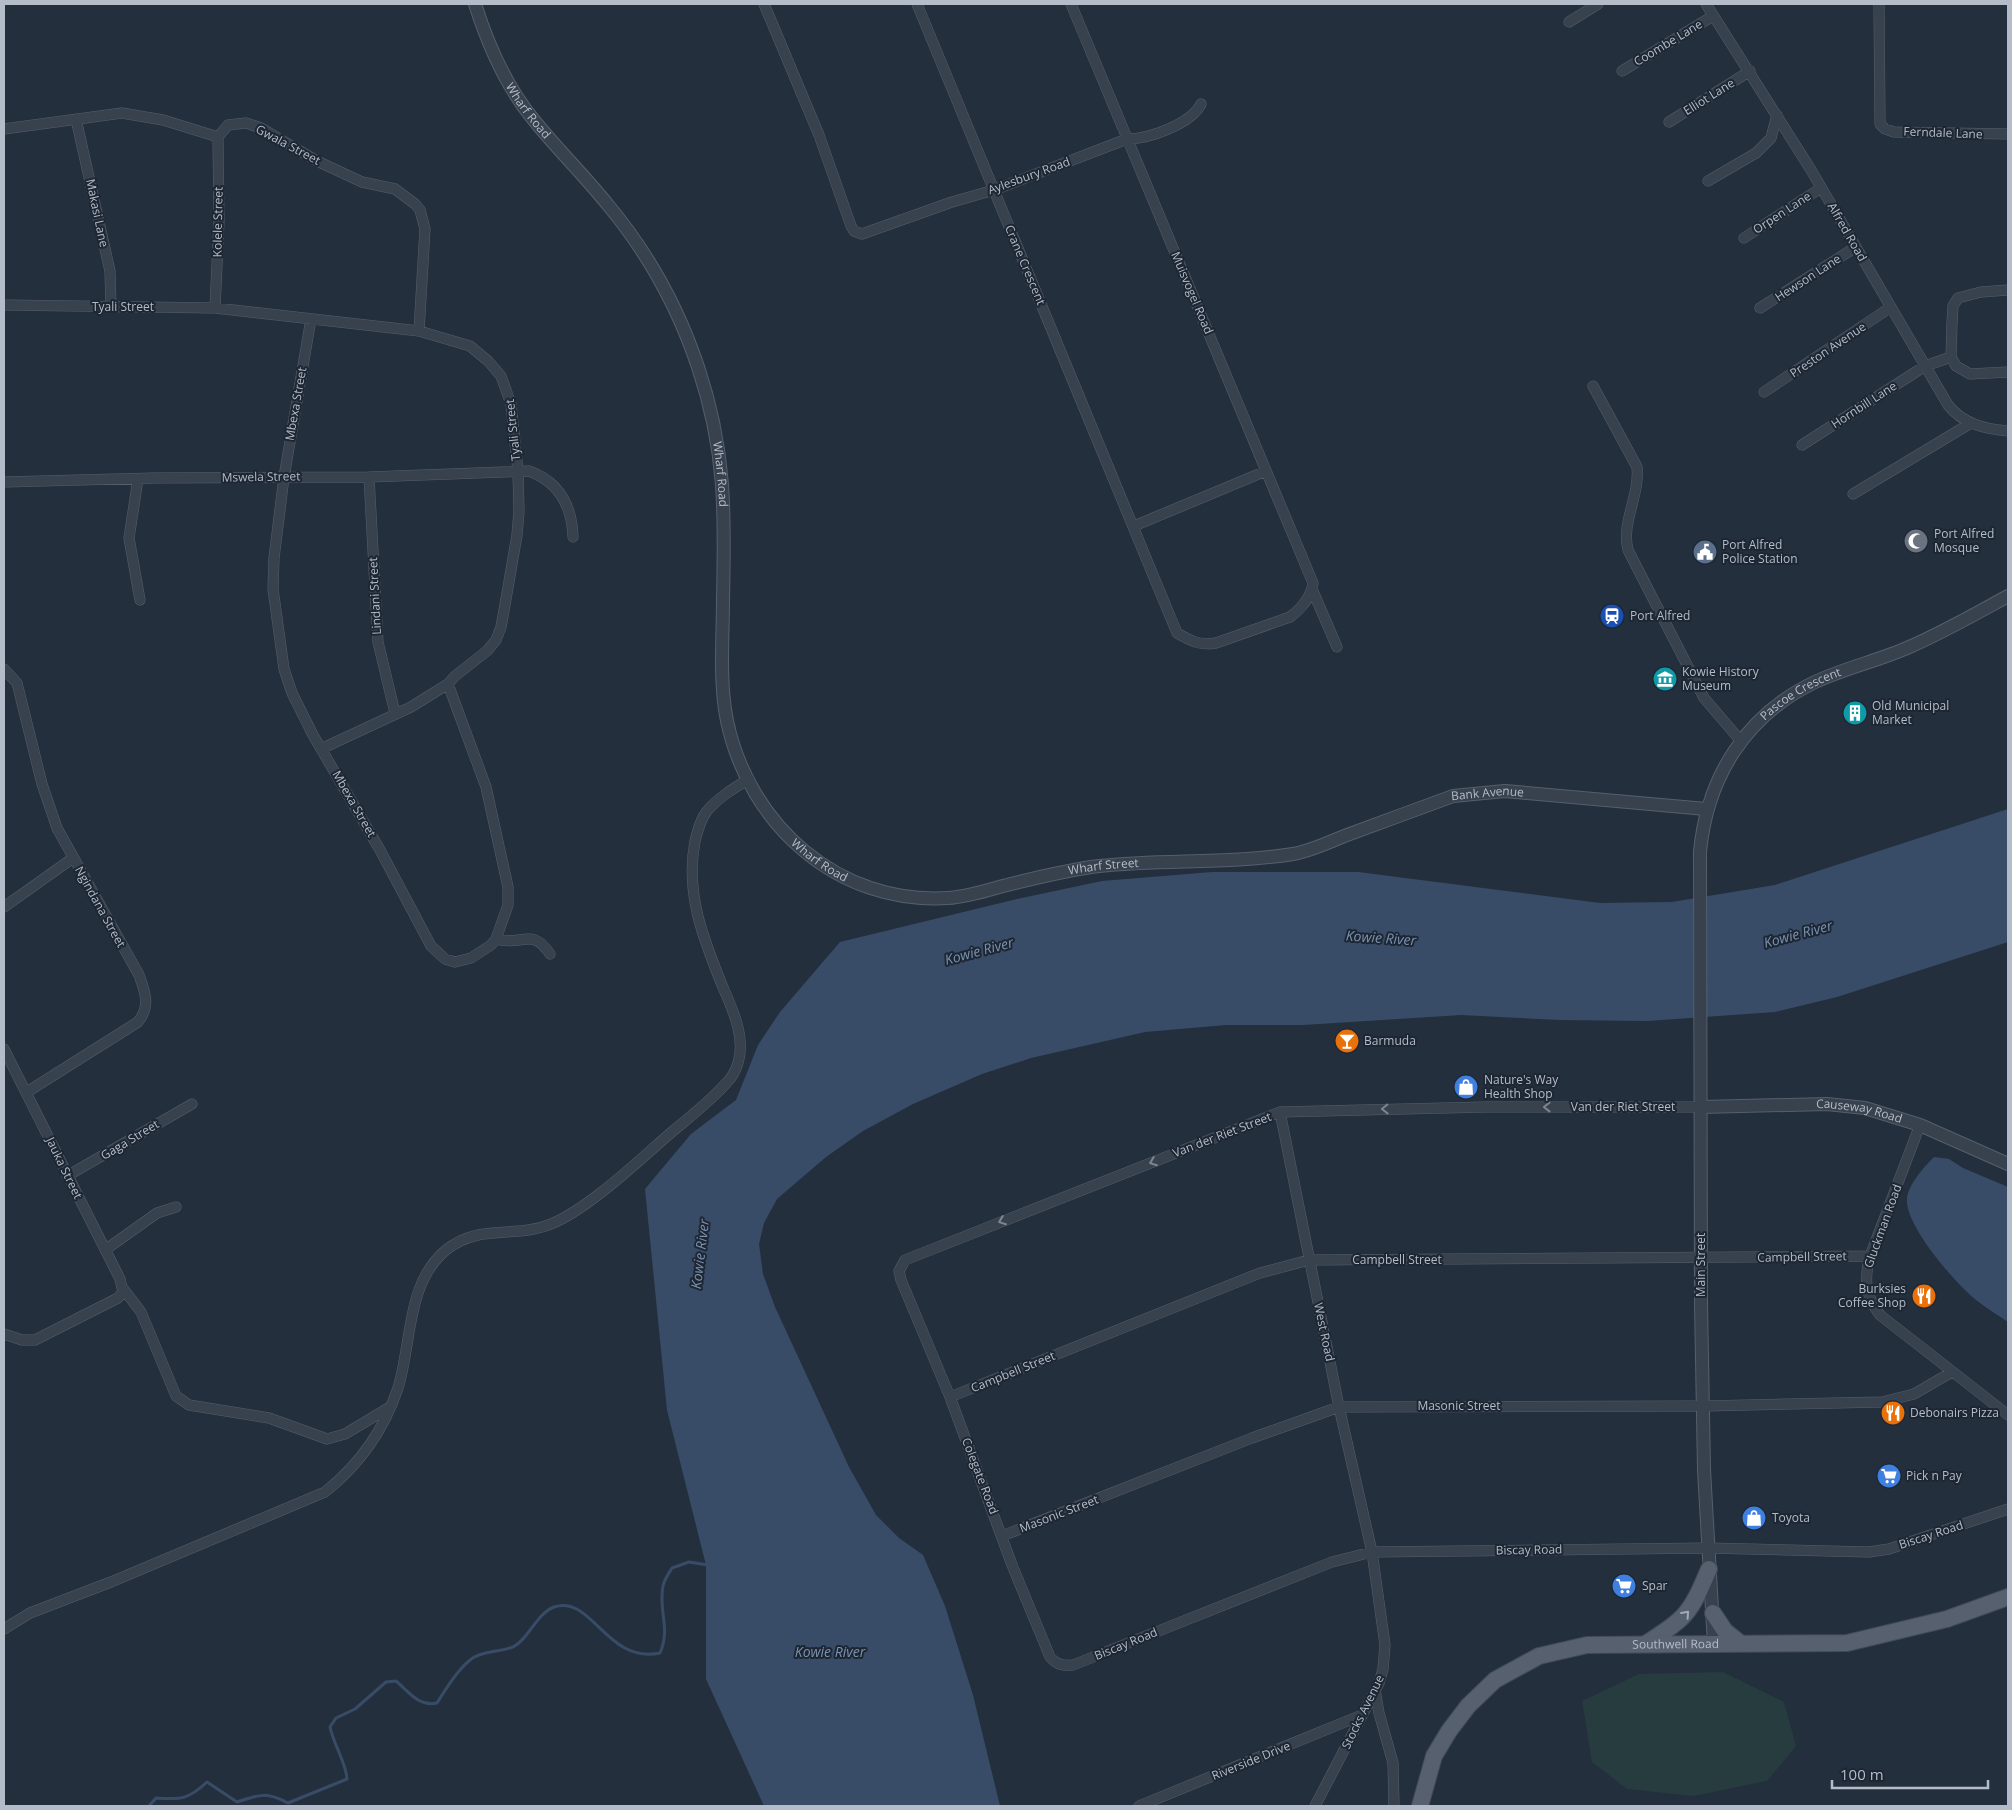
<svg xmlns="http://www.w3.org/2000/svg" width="2012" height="1810" viewBox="0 0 2012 1810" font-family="'Open Sans',sans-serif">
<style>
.green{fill:#263c3f}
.water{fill:#394c67}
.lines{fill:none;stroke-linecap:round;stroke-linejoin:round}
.stream{stroke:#394c67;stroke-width:3}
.minor-casing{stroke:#565f6c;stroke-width:11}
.tertiary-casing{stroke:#565f6c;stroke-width:14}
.primary-casing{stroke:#414a57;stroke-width:18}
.minor{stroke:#38414e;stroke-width:10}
.tertiary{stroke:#38414e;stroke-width:12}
.primary{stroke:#56606e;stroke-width:16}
.oneway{stroke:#7c8592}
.oneway2{stroke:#a1aab7}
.labels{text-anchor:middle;stroke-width:4;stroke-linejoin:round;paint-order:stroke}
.street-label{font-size:12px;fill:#b4bcc9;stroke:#1d2633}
.poi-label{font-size:12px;fill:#b4bcc9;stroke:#1d2633;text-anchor:start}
.water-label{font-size:14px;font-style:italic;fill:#7c92b1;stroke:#1d2633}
</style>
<rect width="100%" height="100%" fill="#242f3e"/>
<path class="green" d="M 1723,1672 L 1784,1702 L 1796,1746 L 1767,1781 L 1693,1796 L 1627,1789 L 1592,1762 L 1582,1701 L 1639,1674 Z"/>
<path class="water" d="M 2008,809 L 2008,942 L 1837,997 L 1775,1012 L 1647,1021 L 1560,1020 L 1461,1015 L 1303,1025 L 1226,1025 L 1145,1032 L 1031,1058 L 982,1074 L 913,1104 L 863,1131 L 826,1157 L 777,1199 L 764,1223 L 759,1244 L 763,1274 L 775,1307 L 849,1467 L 876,1515 L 899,1538 L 923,1555 L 945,1606 L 973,1695 L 1000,1806 L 764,1806 L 706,1679 L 706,1565 L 667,1410 L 645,1189 L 691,1134 L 736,1100 L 758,1045 L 780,1012 L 840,942 L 1017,899 L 1102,881 L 1212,872 L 1358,872 L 1600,903 L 1672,902 L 1775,885 Z
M 1934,1157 L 1949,1159 L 1963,1168 L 2008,1187 L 2008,1322 C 1998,1315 1986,1308 1976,1300 C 1956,1284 1904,1225 1907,1198 C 1909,1184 1924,1167 1934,1157 Z"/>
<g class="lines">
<path class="stream" d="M 149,1806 L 156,1798 C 181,1800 189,1799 207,1782 L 237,1802 C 260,1794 267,1792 288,1803 L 347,1779 C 346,1762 334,1746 330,1727 L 336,1718 L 355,1709 L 386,1682 L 396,1681 C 409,1692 419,1707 437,1703 C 446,1689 463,1660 479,1655 C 490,1651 503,1651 513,1647 C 528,1640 536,1614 554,1607 C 592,1594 606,1664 660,1653 C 671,1628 658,1611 663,1586 C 664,1580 669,1573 672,1568 L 689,1562 L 708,1565"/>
<defs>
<path id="minor" d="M 764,4 L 819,135 L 851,226 L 854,231 L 862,234 L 952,202 L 994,190 L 1127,139 C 1149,139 1191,124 1201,104
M 917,4 L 1177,633 C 1191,641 1200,646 1216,643 L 1290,617 C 1302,608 1311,598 1313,583 L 1071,4
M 1706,4 L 1811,170 L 1948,405 C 1963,424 1985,429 2008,431
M 1879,4 L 1880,124 L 1885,129 L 1894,132 L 2008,134
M 1569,22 L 1598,4
M 1622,71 L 1713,16
M 76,119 L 110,271 L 111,307
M 1669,122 L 1750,71
M 4,129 L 122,113 L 163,120 L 218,137
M 218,137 L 228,125 L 246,123 L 261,128 L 317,161 L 362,182 L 395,189 L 415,204 L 420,210 L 425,229 L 419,331
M 1708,181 L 1756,153 L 1771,138 L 1777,115
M 1744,238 L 1821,188
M 2008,290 L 1981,292 L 1958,298 L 1953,306 L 1952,323 L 1951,357 L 1956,366 L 1970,374 L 2008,372
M 4,305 L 215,308 L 419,331 L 470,346 L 488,361 L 501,376 L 511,404 L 518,471 L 519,511 L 517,535 L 506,599 L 501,627 L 496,640 L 487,651 L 455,676 L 448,684 L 411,707 L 323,748
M 215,308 L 219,221 L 218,137
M 1760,308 L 1856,247
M 311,319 L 284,477 L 274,558 L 273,589 L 284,669 L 292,693 L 313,735 L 380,850 L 431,946 L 445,959 L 455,962 L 471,958 L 491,945 L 496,939 L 508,905 L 508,887 L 486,787 L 448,684
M 1593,386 L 1637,467 C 1640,496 1621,522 1628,550 L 1704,698 L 1740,740
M 1764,392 L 1891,307
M 1802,445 L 1925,366 L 1951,357
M 369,477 L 378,642 L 395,713
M 138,479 L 129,538 L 140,600
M 4,482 L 154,478 L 369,477 L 529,471 C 559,482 572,506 573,537
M 1853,494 L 1971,423
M 1134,526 L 1266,471
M 1312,589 L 1337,647
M 4,669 L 17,683 L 42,784 L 57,828 L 139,975 C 145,992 151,1006 138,1022 L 27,1092
M 4,907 L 73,858
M 496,939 C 523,947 531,926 550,954
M 4,1049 L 120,1279 L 123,1292 L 118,1298 L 35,1340 L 22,1340 L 4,1334
M 1701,1107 L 1486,1107 L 1280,1112 L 905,1260 L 899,1271 L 901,1280 L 950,1397 L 1012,1565 L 1050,1657 C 1057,1665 1063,1666 1073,1665 L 1332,1562 L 1372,1552 L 1707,1548 L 1869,1552 L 1889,1549 L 2008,1509
M 1280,1112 L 1339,1407 L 1372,1552 L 1385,1645 L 1383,1669 L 1379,1683 L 1315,1806
M 1920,1125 L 1870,1256 C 1864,1279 1865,1296 1880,1315 L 2008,1415
M 67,1176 L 192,1104
M 105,1250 L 157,1213 L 176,1207
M 122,1287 L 141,1312 L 176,1396 L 189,1405 L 269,1418 L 327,1439 L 345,1434 L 390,1407
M 950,1397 L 1260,1273 L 1309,1260 L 1870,1256
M 1002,1536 L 1252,1438 L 1339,1407 L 1705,1406 L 1882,1402 L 1914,1394 L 1952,1372
M 4,1629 L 30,1613 L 111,1582 L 325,1492 C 359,1465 384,1430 398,1388 C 412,1343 406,1283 446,1250 C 479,1223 515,1239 551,1224 C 590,1208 640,1159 673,1131 C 692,1115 713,1099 729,1080 C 734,1075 736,1069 738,1063 C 746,1037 732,1008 722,985 C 703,938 685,893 695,841 C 698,830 700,820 707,811 C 719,797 734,788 749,779
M 1375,1690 L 1379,1713 L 1393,1763 L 1394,1806
M 1139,1806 L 1362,1715"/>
<g id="tertiary">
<path id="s1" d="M 475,4 C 488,45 505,85 533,119 C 557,149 584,175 608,205 C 648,253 678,307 698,367 C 726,450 725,513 723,599 C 723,639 719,681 727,721 C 749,825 838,905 948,898 C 966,897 985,891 1003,886 C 1035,878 1066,870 1099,866 C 1163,859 1229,864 1293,854 C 1311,851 1329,842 1347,835 C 1382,822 1418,809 1453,796 L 1505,791 L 1706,809"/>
<path id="s2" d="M 1701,1107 L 1827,1104 L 1865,1108 L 1920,1125 L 2008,1164"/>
<path id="s3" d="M 1714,1644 L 1704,1470 L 1701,1304 L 1700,852 C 1707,777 1746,715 1815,682 C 1845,668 1877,661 1907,648 C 1942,633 1975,614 2008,596"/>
</g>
<g id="primary">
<path d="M 1713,1613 L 1725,1631 L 1740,1643"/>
<path d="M 1647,1643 C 1687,1617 1690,1614 1709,1569"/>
<path id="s4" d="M 1420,1806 L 1434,1756 L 1449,1731 L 1468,1706 L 1495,1680 L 1539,1656 L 1587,1645 L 1847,1643 L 1947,1619 L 2008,1597"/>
</g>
</defs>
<use href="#minor" class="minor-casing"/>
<use href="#tertiary" class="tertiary-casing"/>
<use href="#primary" class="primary-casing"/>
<use href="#minor" class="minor"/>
<use href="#tertiary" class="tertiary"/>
<use href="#primary" class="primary"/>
</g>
<defs><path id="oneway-chevron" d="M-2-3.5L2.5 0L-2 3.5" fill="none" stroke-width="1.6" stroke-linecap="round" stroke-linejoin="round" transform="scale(1.25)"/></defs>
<g class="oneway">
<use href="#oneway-chevron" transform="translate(1547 1107) rotate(-180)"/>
<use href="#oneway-chevron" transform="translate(1385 1109) rotate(179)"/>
<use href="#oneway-chevron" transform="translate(1153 1162) rotate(159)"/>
<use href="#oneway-chevron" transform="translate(1002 1221) rotate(159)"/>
</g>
<use class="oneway2" href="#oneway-chevron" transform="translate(1686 1614) rotate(-48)"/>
<defs>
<symbol id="mosque-disc" viewBox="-11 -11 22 22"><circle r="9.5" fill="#6b7280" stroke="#1d2633"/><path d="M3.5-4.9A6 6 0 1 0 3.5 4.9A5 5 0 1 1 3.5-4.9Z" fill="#fff"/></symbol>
<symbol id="civic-disc" viewBox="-11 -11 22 22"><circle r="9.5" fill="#5c6f8a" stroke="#1d2633"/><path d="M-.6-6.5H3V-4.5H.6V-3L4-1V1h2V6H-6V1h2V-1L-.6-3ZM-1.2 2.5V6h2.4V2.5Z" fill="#fff"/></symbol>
<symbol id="station-disc" viewBox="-11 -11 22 22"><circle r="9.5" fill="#1a4fb4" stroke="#1d2633"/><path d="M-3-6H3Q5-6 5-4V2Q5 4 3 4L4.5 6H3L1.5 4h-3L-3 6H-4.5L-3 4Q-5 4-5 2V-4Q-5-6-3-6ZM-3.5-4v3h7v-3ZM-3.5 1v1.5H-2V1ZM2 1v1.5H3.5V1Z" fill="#fff"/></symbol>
<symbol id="museum-disc" viewBox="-11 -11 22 22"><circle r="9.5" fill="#0f9aa8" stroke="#1d2633"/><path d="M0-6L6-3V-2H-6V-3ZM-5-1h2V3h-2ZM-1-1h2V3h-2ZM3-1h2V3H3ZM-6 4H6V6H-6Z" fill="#fff"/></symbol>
<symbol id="building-disc" viewBox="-11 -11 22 22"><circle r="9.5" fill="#0f9aa8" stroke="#1d2633"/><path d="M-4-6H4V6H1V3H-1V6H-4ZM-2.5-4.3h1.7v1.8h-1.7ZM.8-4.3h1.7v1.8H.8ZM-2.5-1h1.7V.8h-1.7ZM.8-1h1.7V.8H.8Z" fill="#fff"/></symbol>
<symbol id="bar-disc" viewBox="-11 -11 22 22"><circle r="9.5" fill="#e8710a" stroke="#1d2633"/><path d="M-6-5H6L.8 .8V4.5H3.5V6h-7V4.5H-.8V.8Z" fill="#fff"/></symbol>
<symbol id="shop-disc" viewBox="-11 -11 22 22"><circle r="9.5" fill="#3f7fe0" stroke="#1d2633"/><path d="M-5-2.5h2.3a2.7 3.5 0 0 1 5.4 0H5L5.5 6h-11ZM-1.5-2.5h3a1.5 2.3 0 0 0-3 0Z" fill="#fff"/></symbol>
<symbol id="restaurant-disc" viewBox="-11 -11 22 22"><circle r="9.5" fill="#e8710a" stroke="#1d2633"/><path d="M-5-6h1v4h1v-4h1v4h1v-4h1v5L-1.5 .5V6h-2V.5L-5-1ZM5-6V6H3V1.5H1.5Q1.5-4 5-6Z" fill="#fff"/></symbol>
<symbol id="supermarket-disc" viewBox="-11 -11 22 22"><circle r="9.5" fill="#3f7fe0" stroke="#1d2633"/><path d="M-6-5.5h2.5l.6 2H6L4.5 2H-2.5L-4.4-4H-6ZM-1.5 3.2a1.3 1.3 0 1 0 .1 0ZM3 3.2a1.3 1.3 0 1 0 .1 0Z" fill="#fff"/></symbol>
</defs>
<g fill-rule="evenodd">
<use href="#mosque-disc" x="1902" y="527" width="28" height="28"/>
<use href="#civic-disc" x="1691" y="538" width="28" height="28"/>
<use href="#station-disc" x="1598" y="602" width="28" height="28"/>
<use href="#museum-disc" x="1651" y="665" width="28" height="28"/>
<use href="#building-disc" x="1841" y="699" width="28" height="28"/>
<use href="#bar-disc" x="1333" y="1027" width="28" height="28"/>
<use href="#shop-disc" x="1452" y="1073" width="28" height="28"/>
<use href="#restaurant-disc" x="1910" y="1282" width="28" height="28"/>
<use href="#restaurant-disc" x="1879" y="1399" width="28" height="28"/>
<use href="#supermarket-disc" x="1875" y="1462" width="28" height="28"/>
<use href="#shop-disc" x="1740" y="1504" width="28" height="28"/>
<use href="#supermarket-disc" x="1610" y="1572" width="28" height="28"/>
</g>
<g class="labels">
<g class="street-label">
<text transform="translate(1668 43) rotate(-31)" y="4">Coombe Lane</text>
<text transform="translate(1709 97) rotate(-32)" y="4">Elliot Lane</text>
<text dy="4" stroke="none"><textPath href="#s1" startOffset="120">Wharf Road</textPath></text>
<text transform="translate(1943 133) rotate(2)" y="4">Ferndale Lane</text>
<text transform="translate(288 145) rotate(28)" y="4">Gwala Street</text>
<text transform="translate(1029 176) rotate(-20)" y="4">Aylesbury Road</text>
<text transform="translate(97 213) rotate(78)" y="4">Makasi Lane</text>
<text transform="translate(1782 213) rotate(-33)" y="4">Orpen Lane</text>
<text transform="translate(218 222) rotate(-89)" y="4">Kolele Street</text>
<text transform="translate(1847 232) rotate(60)" y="4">Alfred Road</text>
<text transform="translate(1025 265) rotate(67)" y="4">Crane Crescent</text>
<text transform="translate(1808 278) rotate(-33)" y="4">Hewson Lane</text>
<text transform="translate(1192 293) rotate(67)" y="4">Muisvogel Road</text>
<text x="123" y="311">Tyali Street</text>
<text transform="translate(1828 350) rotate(-34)" y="4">Preston Avenue</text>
<text transform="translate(296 404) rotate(-80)" y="4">Mbexa Street</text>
<text transform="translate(1864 405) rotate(-33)" y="4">Hornbill Lane</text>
<text transform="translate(513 430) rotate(-96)" y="4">Tyali Street</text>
<text dy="4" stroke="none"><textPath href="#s1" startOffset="540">Wharf Road</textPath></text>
<text transform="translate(261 477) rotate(-1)" y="4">Mswela Street</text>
<text transform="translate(375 596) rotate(-93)" y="4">Lindani Street</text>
<text dy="4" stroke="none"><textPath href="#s3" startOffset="989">Pascoe Crescent</textPath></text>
<text dy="4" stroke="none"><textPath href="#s1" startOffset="1650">Bank Avenue</textPath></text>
<text transform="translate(354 804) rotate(60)" y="4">Mbexa Street</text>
<text dy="4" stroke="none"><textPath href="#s1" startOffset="959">Wharf Road</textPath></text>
<text dy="4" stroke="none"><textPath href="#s1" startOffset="1255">Wharf Street</textPath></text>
<text transform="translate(100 907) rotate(61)" y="4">Ngindana Street</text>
<text x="1623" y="1111">Van der Riet Street</text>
<text dy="4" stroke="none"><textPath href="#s2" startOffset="159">Causeway Road</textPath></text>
<text transform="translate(1222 1135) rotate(-21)" y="4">Van der Riet Street</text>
<text transform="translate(130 1140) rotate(-31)" y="4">Gaga Street</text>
<text transform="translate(64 1168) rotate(64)" y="4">Jauka Street</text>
<text transform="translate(1883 1226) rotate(-70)" y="4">Gluckman Road</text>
<text transform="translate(1802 1257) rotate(-1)" y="4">Campbell Street</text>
<text x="1397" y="1264">Campbell Street</text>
<text transform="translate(1701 1265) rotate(-90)" y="4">Main Street</text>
<text transform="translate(1324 1332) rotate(78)" y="4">West Road</text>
<text transform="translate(1013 1372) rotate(-22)" y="4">Campbell Street</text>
<text x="1459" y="1410">Masonic Street</text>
<text transform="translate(980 1476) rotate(69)" y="4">Colegate Road</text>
<text transform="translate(1059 1514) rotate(-21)" y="4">Masonic Street</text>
<text transform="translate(1931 1535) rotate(-18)" y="4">Biscay Road</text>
<text transform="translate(1529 1550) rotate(-1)" y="4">Biscay Road</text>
<text dy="4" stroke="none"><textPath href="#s4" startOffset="338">Southwell Road</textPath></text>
<text transform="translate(1126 1644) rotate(-22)" y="4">Biscay Road</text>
<text transform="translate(1363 1712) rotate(-64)" y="4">Stocks Avenue</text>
<text transform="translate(1251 1761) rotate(-22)" y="4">Riverside Drive</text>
</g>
<g class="poi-label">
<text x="1934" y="538">Port Alfred<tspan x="1934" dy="14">Mosque</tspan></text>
<text x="1722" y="549">Port Alfred<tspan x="1722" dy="14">Police Station</tspan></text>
<text x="1630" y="620">Port Alfred</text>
<text x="1682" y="676">Kowie History<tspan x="1682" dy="14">Museum</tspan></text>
<text x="1872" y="710">Old Municipal<tspan x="1872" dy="14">Market</tspan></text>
<text x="1364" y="1045">Barmuda</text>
<text x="1484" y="1084">Nature's Way<tspan x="1484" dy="14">Health Shop</tspan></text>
<text x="1906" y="1293" text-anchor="end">Burksies<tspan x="1906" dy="14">Coffee Shop</tspan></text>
<text x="1910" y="1417">Debonairs Pizza</text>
<text x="1906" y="1480">Pick n Pay</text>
<text x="1772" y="1522">Toyota</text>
<text x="1642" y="1590">Spar</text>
</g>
<g class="water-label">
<text transform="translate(1798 934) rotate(-15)" y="5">Kowie River</text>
<text transform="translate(1381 938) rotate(4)" y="5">Kowie River</text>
<text transform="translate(979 951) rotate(-15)" y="5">Kowie River</text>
<text transform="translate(700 1254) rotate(-83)" y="5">Kowie River</text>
<text x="830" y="1657">Kowie River</text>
</g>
</g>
<rect width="2012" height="1810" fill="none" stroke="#b4bcc9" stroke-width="10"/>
<path d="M1832 1780v8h156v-8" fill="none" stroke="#b4bcc9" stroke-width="2.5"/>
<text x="1840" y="1780" font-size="15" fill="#b4bcc9" stroke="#1d2633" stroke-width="4" paint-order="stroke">100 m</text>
</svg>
